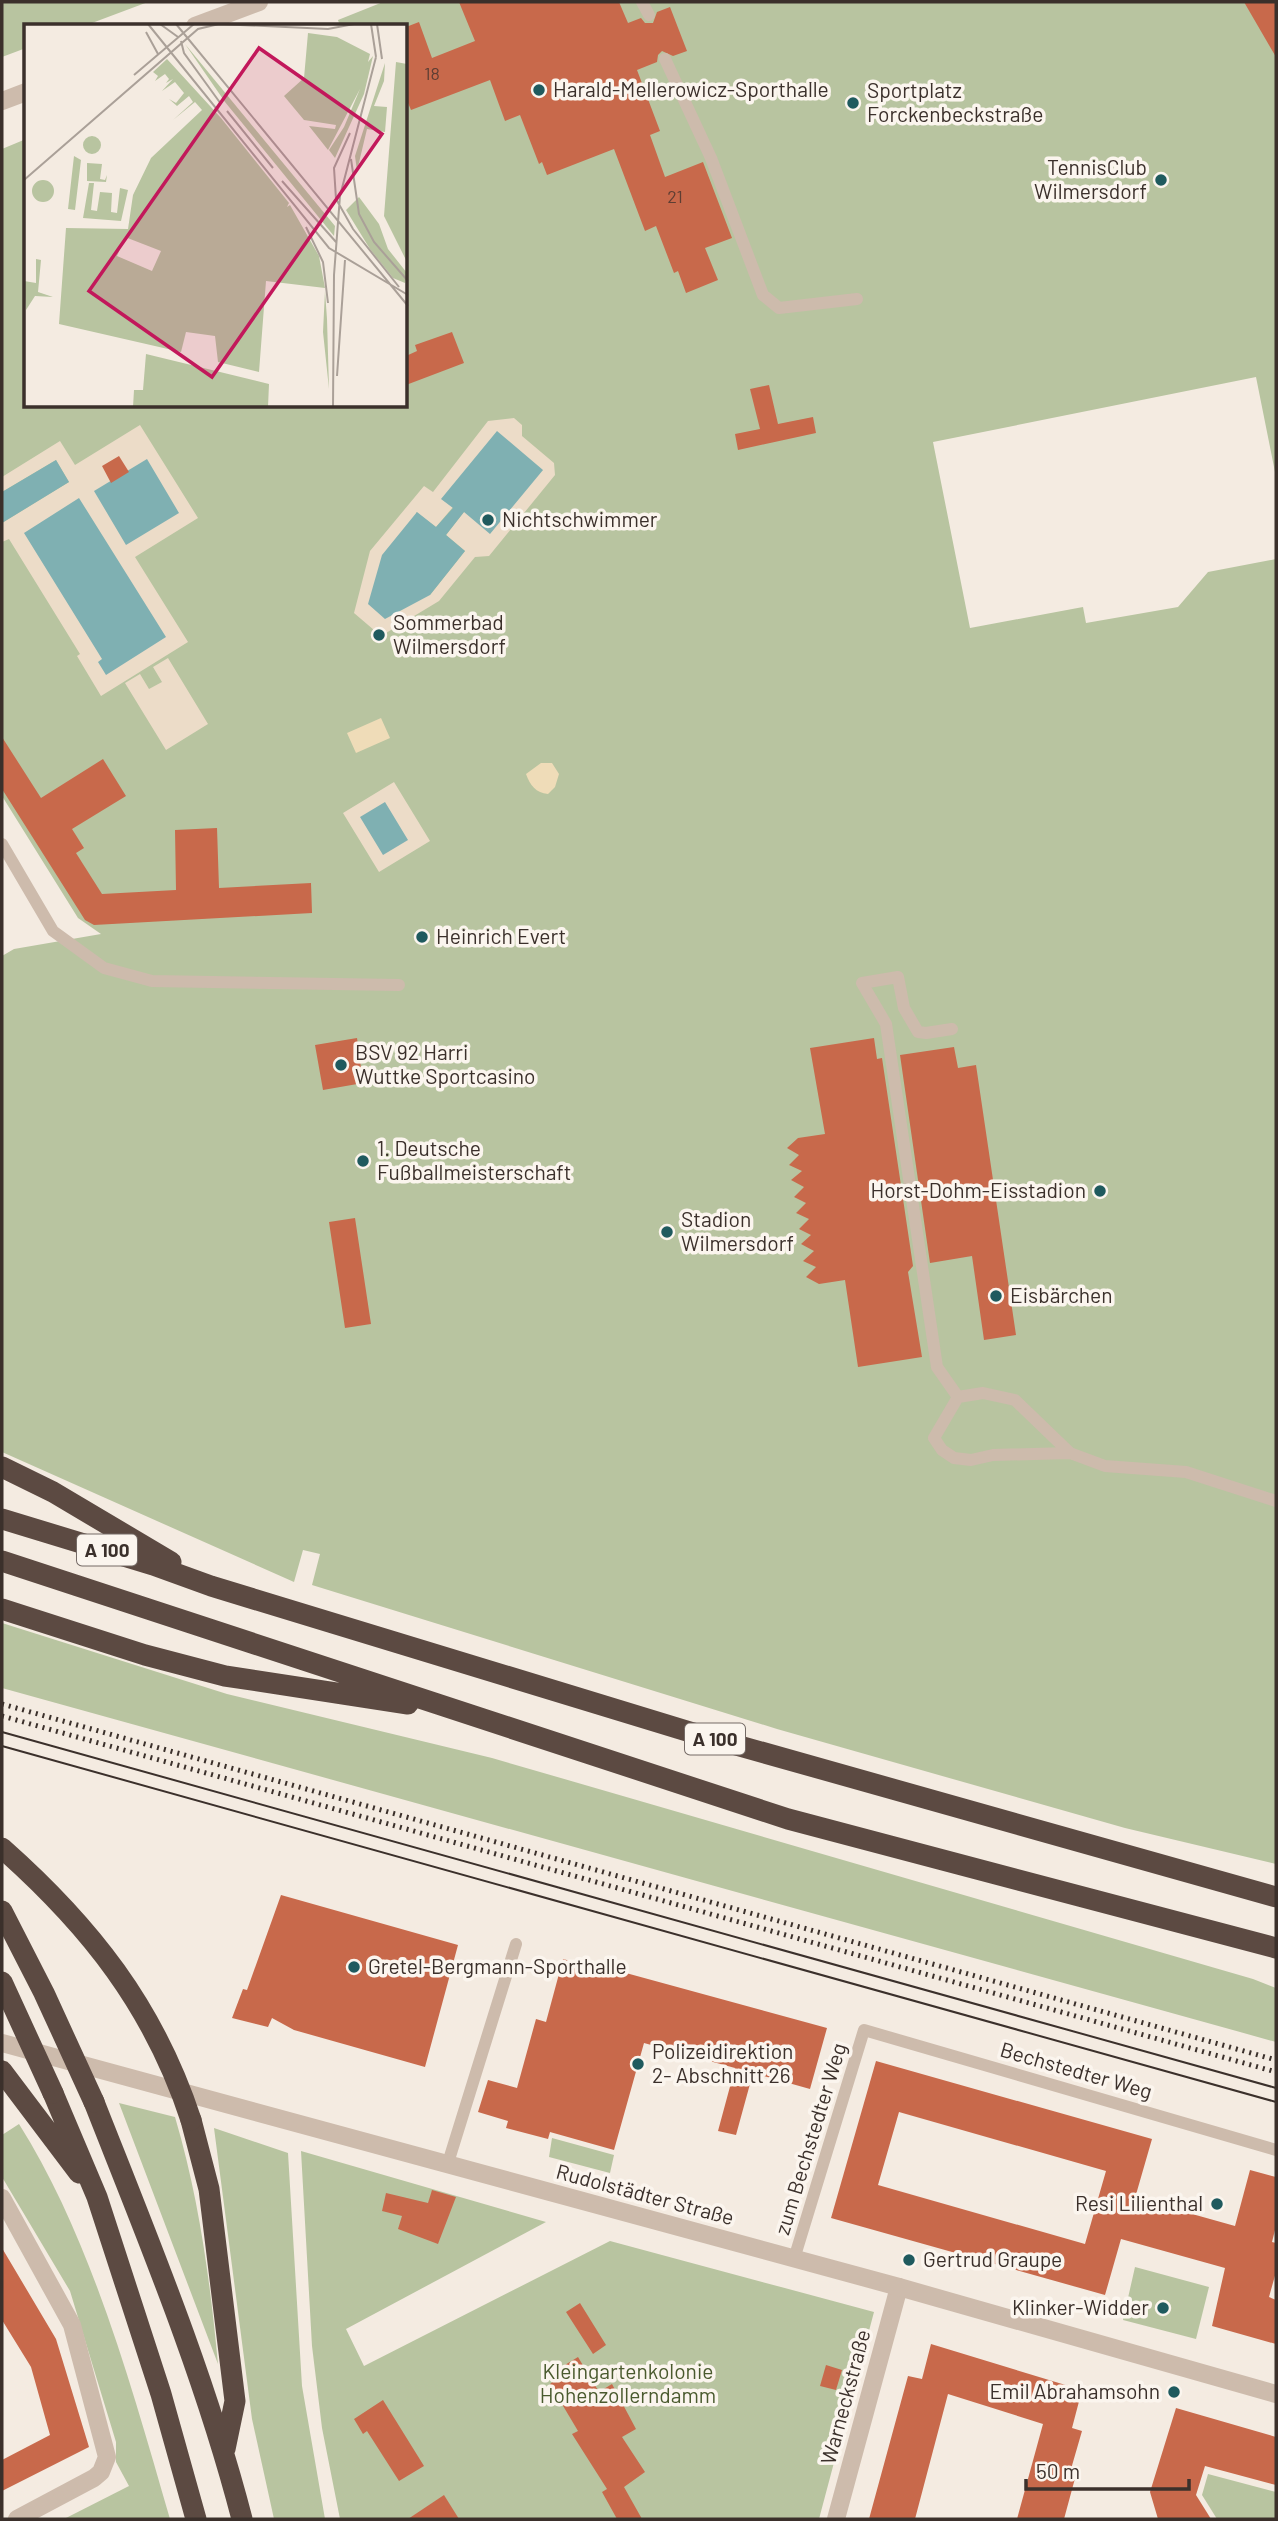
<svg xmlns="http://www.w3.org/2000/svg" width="1278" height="2521" viewBox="0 0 1278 2521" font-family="Barlow,sans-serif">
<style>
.green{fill:#b8c4a0}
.sand{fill:#efdcb8}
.plaza{fill:#ecdcc8;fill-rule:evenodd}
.water{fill:#7fb0b2}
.building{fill:#c8694b;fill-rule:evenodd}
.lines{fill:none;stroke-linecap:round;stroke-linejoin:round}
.service{stroke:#cdbbac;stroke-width:12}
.minor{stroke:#cdbbac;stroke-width:18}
.tertiary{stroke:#cdbbac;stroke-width:18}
.motorway{stroke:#5c4a42;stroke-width:21}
.tram{stroke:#3b302b;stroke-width:2}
.rail{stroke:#3b302b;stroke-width:5;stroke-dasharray:2 5;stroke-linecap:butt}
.motorway-bridge{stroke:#5c4a42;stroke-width:21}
.poi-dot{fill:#1f5a5e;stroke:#fbf5ee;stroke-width:2.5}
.labels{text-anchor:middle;stroke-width:7;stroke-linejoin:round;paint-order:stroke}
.number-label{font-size:18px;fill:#5e3e33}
.shield{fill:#fbf5ee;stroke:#756b66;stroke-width:2}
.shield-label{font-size:19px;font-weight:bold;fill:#3b302b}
.poi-label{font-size:21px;fill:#3b302b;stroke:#fbf5ee;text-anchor:start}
.street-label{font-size:21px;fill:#3b302b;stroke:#fbf5ee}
.park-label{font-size:21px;fill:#4a5a2e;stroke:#fbf5ee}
.inset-road{fill:none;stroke:#aaa098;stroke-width:2}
.view{fill:#c2185b;fill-opacity:0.15;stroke:#c2185b;stroke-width:3.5}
.inset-edge{fill:none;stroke:#3b302b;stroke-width:3.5}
</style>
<rect width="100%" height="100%" fill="#f4ebe1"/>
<path class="green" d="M 2,2 L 148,2 L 84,26 L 26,26 L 26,48 L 2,57 Z
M 383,2 L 1276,2 L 1276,477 L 1256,377 L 933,442 L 970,628 L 1083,607 L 1086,623 L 1178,607 L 1208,572 L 1276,559 L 1276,1864 L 1125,1828 L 777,1729 L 312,1585 L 320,1554 L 303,1550 L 294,1582 L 2,1452 L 2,956 L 14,949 L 101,934 L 78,918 L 2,796 L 2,149 L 26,139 L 26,406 L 406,406 L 406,26 L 340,26 L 338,20 Z
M 2,1623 L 227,1694 L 492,1758 L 1253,1979 L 1276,1988 L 1276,2042 L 2,1688 Z
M 119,2103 L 175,2117 C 199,2198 210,2280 218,2364 Z
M 19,2124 C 91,2238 132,2388 170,2519 L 64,2519 L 129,2486 L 116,2462 L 116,2442 L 70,2291 L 2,2177 L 2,2135 Z
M 214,2128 L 288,2153 L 302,2386 L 325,2519 L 274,2519 L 252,2419 Z
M 552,2138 L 614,2155 L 610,2173 L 549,2157 Z
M 301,2151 L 546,2222 L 346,2329 L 364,2366 L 610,2241 L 874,2312 L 819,2519 L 340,2519 L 322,2428 L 312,2346 Z
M 1135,2267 L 1209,2287 L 1196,2339 L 1123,2320 Z
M 1208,2474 L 1276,2492 L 1276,2519 L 1217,2519 L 1202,2495 Z"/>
<path class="sand" d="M 381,718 L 390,738 L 356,753 L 347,733 Z
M 541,763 L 552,763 L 559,774 L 555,787 L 548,794 C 536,793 530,785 526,774 Z"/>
<path class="plaza" d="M 514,418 L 522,425 L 522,436 L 554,463 L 555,475 L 489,556 L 475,557 L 439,601 L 381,636 L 354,613 L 370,551 L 424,486 L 433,492 L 488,421 ZM 543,470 L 464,512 L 446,535 L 465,551 L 430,595 L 416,512 L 436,527 L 453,507 L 442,499 Z
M 140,425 L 198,518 L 135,557 L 188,642 L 101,696 L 77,656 L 80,654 L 9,539 L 2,542 L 2,523 L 69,482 L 56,460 L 2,492 L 2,477 L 60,441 L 75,465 Z
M 168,658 L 208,724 L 166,750 L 125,683 L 140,674 L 149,689 L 162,682 L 153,667 Z
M 394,782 L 430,841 L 379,872 L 343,813 Z"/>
<path class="water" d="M 497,431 L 543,470 L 490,534 L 464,512 L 446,535 L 465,551 L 430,595 L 385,619 L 368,604 L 382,555 L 417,512 L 436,527 L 453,508 L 441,499 Z
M 147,459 L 179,513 L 126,545 L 94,491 Z
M 56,460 L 69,482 L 2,523 L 2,492 Z
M 79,498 L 166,637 L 106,675 L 98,662 L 102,659 L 24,533 Z
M 385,802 L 408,840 L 383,855 L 360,817 Z"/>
<path class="building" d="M 459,2 L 619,2 L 628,23 L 641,18 L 645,23 L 653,23 L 657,12 L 670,7 L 687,51 L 673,56 L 662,51 L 658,55 L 657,62 L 637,70 L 660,131 L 650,135 L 665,177 L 703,162 L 732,238 L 705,248 L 718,280 L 686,293 L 678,271 L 674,273 L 656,226 L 645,231 L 614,149 L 547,175 L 542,162 L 539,164 L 520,115 L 505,121 L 490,80 L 411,110 L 406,98 L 406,27 L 419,22 L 432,58 L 475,41 Z
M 1244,2 L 1276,2 L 1276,57 Z
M 452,332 L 464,363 L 406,385 L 406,356 L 417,351 L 415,345 Z
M 769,385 L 778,424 L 813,417 L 816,433 L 738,450 L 735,434 L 760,429 L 750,389 Z
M 119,456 L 129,472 L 111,483 L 102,466 Z
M 2,737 L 41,798 L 103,759 L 126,796 L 72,829 L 84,848 L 76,853 L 102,894 L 176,890 L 175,830 L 217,828 L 219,888 L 311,883 L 312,913 L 94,925 L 85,920 L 2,789 Z
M 357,1038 L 363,1083 L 323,1090 L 315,1045 Z
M 874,1038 L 877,1059 L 882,1058 L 913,1266 L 908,1272 L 922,1357 L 858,1367 L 845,1280 L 819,1284 L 806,1277 L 816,1267 L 803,1261 L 814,1251 L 801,1244 L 811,1235 L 799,1229 L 809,1219 L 796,1213 L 806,1203 L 794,1197 L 804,1187 L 791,1180 L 802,1171 L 789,1165 L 799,1155 L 787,1148 L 798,1138 L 825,1134 L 810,1048 Z
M 954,1047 L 958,1068 L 976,1065 L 1016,1335 L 984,1340 L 972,1256 L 930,1263 L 900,1055 Z
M 355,1218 L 371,1324 L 345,1328 L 329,1222 Z
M 281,1895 L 458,1945 L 425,2067 L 294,2030 L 272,2018 L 268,2027 L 232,2018 L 243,1989 L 247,1990 Z
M 563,1959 L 614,1973 L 615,1970 L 827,2028 L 810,2089 L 753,2073 L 736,2135 L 718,2131 L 735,2068 L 644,2043 L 614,2150 L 550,2132 L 548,2139 L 506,2128 L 508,2121 L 478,2112 L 488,2080 L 517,2088 L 536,2019 L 546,2022 Z
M 876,2061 L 1152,2139 L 1135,2198 L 1235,2226 L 1250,2170 L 1276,2177 L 1276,2226 L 1272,2242 L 1276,2243 L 1276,2272 L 1269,2297 L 1276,2300 L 1276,2344 L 1212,2326 L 1225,2268 L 1121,2239 L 1105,2295 L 831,2218 ZM 899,2112 L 1106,2171 L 1085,2244 L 878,2185 Z
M 432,2190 L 456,2197 L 438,2244 L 398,2229 L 402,2216 L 382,2211 L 386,2193 L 428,2203 Z
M 2,2248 L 56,2339 L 89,2447 L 2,2491 L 2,2460 L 50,2435 L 31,2367 L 2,2320 Z
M 580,2303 L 606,2345 L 593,2354 L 566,2312 Z
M 931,2344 L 1082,2390 L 1072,2428 L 1082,2431 L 1071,2469 L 1077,2471 L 1064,2519 L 1017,2519 L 1043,2424 L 948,2394 L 915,2519 L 869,2519 L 908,2376 L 922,2379 Z
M 578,2357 L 599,2392 L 612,2384 L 636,2429 L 622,2437 L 645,2472 L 624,2487 L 642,2519 L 617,2519 L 602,2492 L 607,2489 L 572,2434 L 578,2431 L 550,2384 L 564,2373 L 560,2368 Z
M 826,2365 L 842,2370 L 836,2390 L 820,2386 Z
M 383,2400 L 424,2466 L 399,2481 L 367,2431 L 363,2434 L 354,2419 Z
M 1176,2408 L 1276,2437 L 1276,2485 L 1205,2466 L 1196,2495 L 1211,2519 L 1158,2519 L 1150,2492 Z
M 444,2495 L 459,2519 L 408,2519 Z"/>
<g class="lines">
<path class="service" d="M 642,2 L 649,15
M 665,59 L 711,158 L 763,295 L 779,308 L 857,299
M 2,844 L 53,931 L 104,968 L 152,981 L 399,985
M 952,1029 L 926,1033 L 918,1032 L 904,1008 L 898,977 L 862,983 L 886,1024 L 937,1367 L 958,1397
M 1070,1453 L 993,1455 L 971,1460 L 954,1458 L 942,1450 L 934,1438 L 958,1397 L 983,1393 L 1015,1400 L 1070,1453 L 1105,1466 L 1186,1472 L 1276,1501
M 447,2166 L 516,1944
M 794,2259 L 864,2030 L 1276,2150"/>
<path class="minor" d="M 195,26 L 259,2
M 2,101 L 26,92
M 2,2198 L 72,2325 L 107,2457 L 101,2472 L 94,2478 L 17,2519
M 836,2519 L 899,2287"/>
<path class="tertiary" d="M 2,2043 L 899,2287 L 1276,2394"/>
<path class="motorway" d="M 2,1467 L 53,1492 L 171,1562
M 2,1519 L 153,1565 L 211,1586 L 690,1732 L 1276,1897
M 2,1561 L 788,1819 L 1276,1948
M 2,1609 L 145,1655 L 225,1676 L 408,1704
M 2,2071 L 79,2173
M 53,2093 L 97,2197 L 161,2394 L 196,2519
M 94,2102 C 148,2239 205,2376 242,2519
M 191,2120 L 209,2189 L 235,2401 L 225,2449"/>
<path class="tram" d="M 2,1732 L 1276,2088
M 2,1746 L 1276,2102"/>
<path class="rail" d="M 2,1704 L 1276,2060
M 2,1716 L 1276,2072"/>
<path class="motorway-bridge" d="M 2,1848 C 90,1926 154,2007 191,2120
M 2,1911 L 44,1993 L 94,2102
M 2,1982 L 53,2093"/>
</g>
<g class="poi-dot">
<circle cx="539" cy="90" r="7"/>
<circle cx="853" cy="103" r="7"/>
<circle cx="1161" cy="180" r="7"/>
<circle cx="488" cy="520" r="7"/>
<circle cx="379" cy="635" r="7"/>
<circle cx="422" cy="937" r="7"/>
<circle cx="341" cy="1065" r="7"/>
<circle cx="363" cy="1161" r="7"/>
<circle cx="1100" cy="1191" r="7"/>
<circle cx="667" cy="1232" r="7"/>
<circle cx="996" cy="1296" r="7"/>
<circle cx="354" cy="1967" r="7"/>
<circle cx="638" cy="2064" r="7"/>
<circle cx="1217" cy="2204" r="7"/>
<circle cx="909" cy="2260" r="7"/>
<circle cx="1163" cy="2308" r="7"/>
<circle cx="1174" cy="2392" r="7"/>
</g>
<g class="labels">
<g class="number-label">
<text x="432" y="80">18</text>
<text x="675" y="203">21</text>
</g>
<g class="shield">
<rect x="77" y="1534.5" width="60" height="31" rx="5"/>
<rect x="685" y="1723.5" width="60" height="31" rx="5"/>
</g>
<g class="shield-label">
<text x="107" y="1557">A 100</text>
<text x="715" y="1746">A 100</text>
</g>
<g class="poi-label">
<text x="553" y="97">Harald-Mellerowicz-Sporthalle</text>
<text x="867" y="98">Sportplatz<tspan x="867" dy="24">Forckenbeckstraße</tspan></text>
<text x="1147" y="175" text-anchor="end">TennisClub<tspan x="1147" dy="24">Wilmersdorf</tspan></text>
<text x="502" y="527">Nichtschwimmer</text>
<text x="393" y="630">Sommerbad<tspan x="393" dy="24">Wilmersdorf</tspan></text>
<text x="436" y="944">Heinrich Evert</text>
<text x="355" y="1060">BSV 92 Harri<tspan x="355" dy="24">Wuttke Sportcasino</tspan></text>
<text x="377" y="1156">1. Deutsche<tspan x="377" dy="24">Fußballmeisterschaft</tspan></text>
<text x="1086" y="1198" text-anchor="end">Horst-Dohm-Eisstadion</text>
<text x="681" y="1227">Stadion<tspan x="681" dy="24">Wilmersdorf</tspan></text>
<text x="1010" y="1303">Eisbärchen</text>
<text x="368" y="1974">Gretel-Bergmann-Sporthalle</text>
<text x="652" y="2059">Polizeidirektion<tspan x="652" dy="24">2- Abschnitt 26</tspan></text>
<text x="1203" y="2211" text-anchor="end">Resi Lilienthal</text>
<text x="923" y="2267">Gertrud Graupe</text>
<text x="1149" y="2315" text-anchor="end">Klinker-Widder</text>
<text x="1160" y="2399" text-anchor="end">Emil Abrahamsohn</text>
</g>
<g class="street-label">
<text transform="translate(1076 2071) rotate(16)" y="7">Bechstedter Weg</text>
<text transform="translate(811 2139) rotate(-73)" y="7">zum Bechstedter Weg</text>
<text transform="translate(645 2195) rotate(15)" y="7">Rudolstädter Straße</text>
<text transform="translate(846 2397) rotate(-75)" y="7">Warneckstraße</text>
</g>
<g class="park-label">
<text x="628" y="2379">Kleingartenkolonie<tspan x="628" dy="24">Hohenzollerndamm</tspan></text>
</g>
</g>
<g transform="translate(24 24)">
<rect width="383" height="383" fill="#f4ebe1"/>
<path d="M 284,9 L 313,13 L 346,30 L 344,38 L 349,32 L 340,70 L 311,134 L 305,126 L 320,103 L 336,65 L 304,126 L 285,102 L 311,105 L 312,101 L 280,96 L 260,72 L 280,54 ZM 161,20 L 311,202 L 310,212 L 201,78 ZM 143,35 L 197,94 L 265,179 L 263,183 L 266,181 L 295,232 L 301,264 L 242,257 L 235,348 L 194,338 L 191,312 L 162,308 L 157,328 L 35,300 L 42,204 L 104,205 L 109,171 L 127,134 L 178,86 L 171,78 L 149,96 L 169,78 L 165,72 L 153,82 L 145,75 L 152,79 L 160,69 L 151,58 L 138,67 L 149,55 L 142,59 L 145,55 L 141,50 L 131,57 L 134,52 L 129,48 ZM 101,213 L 137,227 L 128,247 L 93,232 ZM 372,38 L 383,40 L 382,236 L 360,192 ZM 361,39 L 360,57 L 350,82 L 363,83 L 361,108 L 343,105 L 333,147 L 331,132 ZM59 121a9 9 0 1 1 18 0a9 9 0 1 1-18 0ZM 50,132 L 57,136 L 51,186 L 44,185 ZM 63,139 L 78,140 L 76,155 L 81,156 L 83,151 L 82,158 L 63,157 ZM8 167a11 11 0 1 1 22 0a11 11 0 1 1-22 0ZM 65,159 L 70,159 L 67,186 L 73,187 L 76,168 L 88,169 L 87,188 L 93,189 L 96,164 L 104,166 L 97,197 L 59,194 ZM 335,173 L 355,200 L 364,225 L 383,249 L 381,259 L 369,254 L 346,225 L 322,186 ZM 12,235 L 17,236 L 14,268 L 29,273 L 11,272 L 2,286 L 0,257 L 12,259 ZM 301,267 L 303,295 L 305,365 L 299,308 ZM 122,330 L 245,360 L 244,383 L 109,383 L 110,366 L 119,366 Z" fill="#b8c4a0" fill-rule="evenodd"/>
<path class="inset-road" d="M 124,0 L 305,224 L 384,271M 136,0 L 154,13M 152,0 L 384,282M 347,0 L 352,33M 353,0 L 358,35M 122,8 L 134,30M 157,17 L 160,29 L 197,80M 110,51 L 170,0M 203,87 L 249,144M 326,109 L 310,144 L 312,175 L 329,205 L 375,263M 327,135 L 335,190 L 350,218 L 384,257M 0,156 L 174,5 L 195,0 L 304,5 L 330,0M 258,157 L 312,218M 282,203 L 299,238 L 304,279M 313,352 L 321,236M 309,383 L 310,251 L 316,172 L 352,33"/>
<path class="view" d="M 235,24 L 358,110 L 188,353 L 65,267 Z"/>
<rect width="383" height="383" class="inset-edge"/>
</g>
<rect width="1278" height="2521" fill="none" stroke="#3b302b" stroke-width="7"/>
<path d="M1026 2479v10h163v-10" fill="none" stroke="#3b302b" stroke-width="3.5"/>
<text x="1036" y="2479" font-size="21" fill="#3b302b" stroke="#fbf5ee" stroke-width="5" paint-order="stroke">50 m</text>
</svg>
